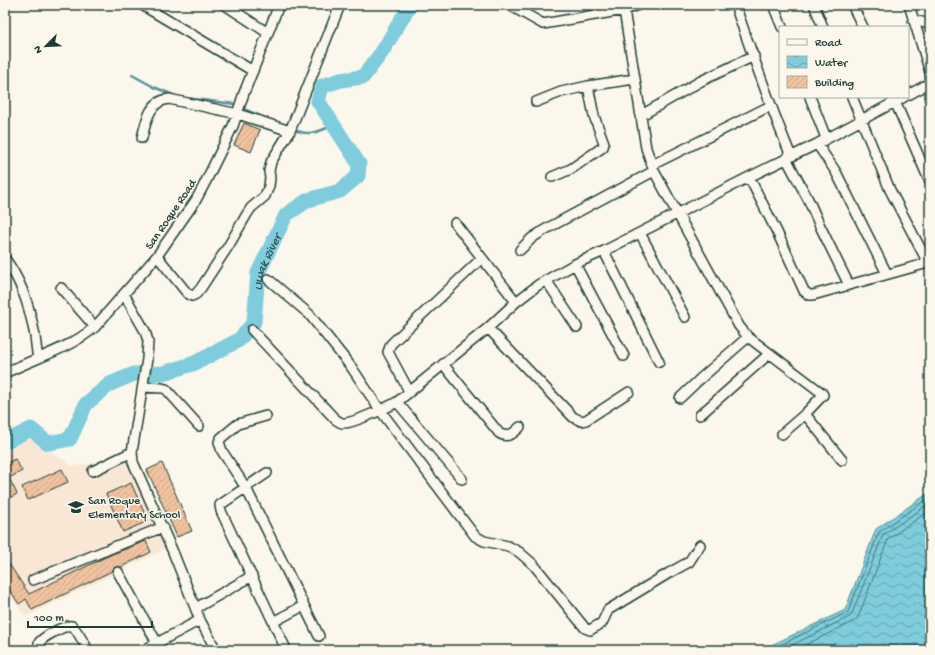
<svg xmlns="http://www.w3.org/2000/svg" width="935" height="655" viewBox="0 0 935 655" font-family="'Gochi Hand',sans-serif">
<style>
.built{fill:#f8e7d5}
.water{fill:url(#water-waves);stroke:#589399}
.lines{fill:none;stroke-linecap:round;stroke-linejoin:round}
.shore{stroke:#457677;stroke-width:1}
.stream{stroke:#589399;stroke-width:2.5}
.river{stroke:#7eccdc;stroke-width:15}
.building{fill:url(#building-hatch);stroke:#1f3d34}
.minor-casing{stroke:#1f3d34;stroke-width:12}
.minor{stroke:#fbf7ec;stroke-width:9}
.labels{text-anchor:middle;stroke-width:3;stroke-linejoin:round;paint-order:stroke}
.street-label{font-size:12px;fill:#1f3d34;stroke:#fbf7ec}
.poi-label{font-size:12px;fill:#1f3d34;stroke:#fbf7ec;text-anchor:start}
.water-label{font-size:13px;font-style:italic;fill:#325a56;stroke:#fbf7ec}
</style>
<defs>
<pattern id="water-waves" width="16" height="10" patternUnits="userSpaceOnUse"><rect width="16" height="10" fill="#7eccdc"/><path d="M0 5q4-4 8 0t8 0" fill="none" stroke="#67a7b3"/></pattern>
<pattern id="building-hatch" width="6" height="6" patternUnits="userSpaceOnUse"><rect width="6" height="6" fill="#f1c3a0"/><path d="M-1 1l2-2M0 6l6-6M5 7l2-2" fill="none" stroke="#cea88a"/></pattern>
</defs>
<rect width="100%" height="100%" fill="#fbf7ec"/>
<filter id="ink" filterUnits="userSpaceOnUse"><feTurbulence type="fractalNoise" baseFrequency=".025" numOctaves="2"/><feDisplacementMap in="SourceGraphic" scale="8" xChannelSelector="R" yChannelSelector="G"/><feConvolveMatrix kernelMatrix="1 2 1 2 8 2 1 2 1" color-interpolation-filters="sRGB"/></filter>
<g filter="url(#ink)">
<path class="built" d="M 30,437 L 72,466 L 126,460 L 167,548 L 25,617 L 5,587 L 5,452 Z"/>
<path class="water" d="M 930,492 L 930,650 L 761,650 L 845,610 L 876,529 Z"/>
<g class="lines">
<path class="shore" d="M 770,650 L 848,612 L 879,532 L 930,497
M 782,650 L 851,616 L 883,535 L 930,503
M 795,650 L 856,620 L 859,615 L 888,539 L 930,510"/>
<path class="stream" d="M 132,75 L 154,87 L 178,97
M 185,98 L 235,104
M 246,110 L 268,119
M 292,129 C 306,135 313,134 327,128"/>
<path class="river" id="s1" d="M 5,442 L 31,429 L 48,443 L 70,439 L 86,404 L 110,384 L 134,374 L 164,373 L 195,363 L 239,340 L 254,322 L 258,273 L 286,215 L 308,200 L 340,191 L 358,176 L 359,164 L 318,101 L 322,86 L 341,80 L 363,77 L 382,52 L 410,5"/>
</g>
<path class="building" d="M 244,123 L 260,130 L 251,152 L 234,145 Z
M 15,459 L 22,471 L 9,478 L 17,494 L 5,500 L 5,464 Z
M 162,463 L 192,531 L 177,537 L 147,470 Z
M 62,469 L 68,482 L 28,500 L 22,487 Z
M 131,483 L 148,521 L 123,532 L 106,494 Z
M 146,541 L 151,552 L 121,567 L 115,567 L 112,571 L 32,610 L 26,599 L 19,604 L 5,583 L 5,558 L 29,594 L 110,555 Z"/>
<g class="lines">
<defs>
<path id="minor" d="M 142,5 L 253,71
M 225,5 L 268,33
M 638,5 L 624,10 L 646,148 L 654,171 L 739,326 L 748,337 L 822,393 L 823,395 L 805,414 L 842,460
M 735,5 C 753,56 770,106 791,156
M 773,5 L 782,27
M 814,5 L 823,27
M 909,5 L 930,72
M 513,7 L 543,24 L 624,10
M 854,9 L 863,27
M 913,20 L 930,24
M 908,95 L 930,83
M 810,97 L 826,138
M 852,97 L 890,190 L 928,263 L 930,262
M 893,97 L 930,182
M 536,102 L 561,92 L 588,86 L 634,79
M 640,116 L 701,81 L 754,56
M 142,138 C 146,122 149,101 169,99 L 238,114 L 290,131
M 817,144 L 836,172 L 887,274
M 786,158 L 809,201 L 820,226 L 849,285
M 652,165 L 770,106
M 552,177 L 571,169 L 603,147 L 604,143 L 594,116 L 588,86
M 749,177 L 777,232 L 804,291 L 809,295 L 813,295 L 928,263
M 455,223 L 516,302
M 640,233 L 685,317
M 520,250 L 532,238 L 546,229 L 654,171
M 604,251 L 659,362
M 157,256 L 187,293 L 192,296 L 196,294 L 201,288 L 229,245 L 247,214 L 251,208 L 265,196 L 269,186 L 270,178 L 269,171 L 271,162 L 290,131 L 340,5
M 5,259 C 21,280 29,305 34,331 C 36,340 36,349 38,358
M 575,264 L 624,356
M 268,279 L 309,314 L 337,349 L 352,368 L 380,410 L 475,536 L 484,541 L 508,546 L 519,552 L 534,565 L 585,628 L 590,630 L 602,623 L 608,610 L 669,573 L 689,562 L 700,545
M 546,280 L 577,327
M 61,288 L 95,327
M 124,294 L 145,331 L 148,341 L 147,359 L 132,452 L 133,462 L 173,552 L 200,620 L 216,650
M 488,328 L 573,417 L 581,421 L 586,420 L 629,392
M 252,330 L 335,419 C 338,421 340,423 343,423 C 352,424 388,407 397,402 L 488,328 L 516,302 L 538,285 L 575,264 L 604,251 L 749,177 L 817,144 L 904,97
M 443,364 L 499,433 C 507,439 514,433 520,427
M 5,373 C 35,358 69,349 95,327 L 157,256 L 196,200 L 205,183 L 233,126 L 244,93 L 279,5
M 143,387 L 162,388 L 166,389 L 199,426
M 409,391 L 388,352 L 391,344 L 482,258
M 680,398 L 700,379 L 748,337
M 397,402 L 462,479
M 700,415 L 769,354
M 266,416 L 238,424 L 221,438 L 219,442 L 222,451 L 246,488 L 319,636
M 782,434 L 805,414
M 93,471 L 132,452
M 267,473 L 220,505 L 221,511 L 285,647
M 118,572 L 157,643
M 33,580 L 163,527
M 196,608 L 252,576
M 273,622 L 303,606
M 42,650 L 39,643 C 41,638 66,624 72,626 C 76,628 85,645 88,650
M 144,650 L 200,620"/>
</defs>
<use href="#minor" class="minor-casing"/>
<use href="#minor" class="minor"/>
</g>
</g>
<defs>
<symbol id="school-bare" viewBox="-9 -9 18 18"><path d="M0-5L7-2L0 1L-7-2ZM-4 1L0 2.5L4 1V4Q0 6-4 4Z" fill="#1f3d34" stroke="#fbf7ec" stroke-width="2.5" paint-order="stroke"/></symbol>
</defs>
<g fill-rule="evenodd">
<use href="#school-bare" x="65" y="496" width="22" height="22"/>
</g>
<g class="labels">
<g class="street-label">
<text transform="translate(170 214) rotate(-56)" y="4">San Roque Road</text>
</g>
<g class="poi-label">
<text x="88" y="504">San Roque<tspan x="88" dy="14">Elementary School</tspan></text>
</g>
<g class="water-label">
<text dy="5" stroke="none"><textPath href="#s1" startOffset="367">Uwak River</textPath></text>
</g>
</g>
<rect width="935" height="655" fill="none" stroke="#fbf7ec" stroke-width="20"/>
<rect x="10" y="10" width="915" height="635" fill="none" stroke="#1f3d34" stroke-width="1.5" filter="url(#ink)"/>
<rect x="779" y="26" width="130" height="72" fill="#fbf7ec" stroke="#a3ada2"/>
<rect x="787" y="39" width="20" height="6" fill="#fbf7ec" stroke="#a3ada2"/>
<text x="815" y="46" font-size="12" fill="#1f3d34">Road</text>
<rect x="787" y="56" width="20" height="12" fill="url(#water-waves)" stroke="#a3ada2"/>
<text x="815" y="66" font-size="12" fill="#1f3d34">Water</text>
<rect x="787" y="76" width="20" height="12" fill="url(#building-hatch)" stroke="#a3ada2"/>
<text x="815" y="86" font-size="12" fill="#1f3d34">Building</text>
<g transform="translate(46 46) rotate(246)" stroke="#fbf7ec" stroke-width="3" paint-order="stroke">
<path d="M0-3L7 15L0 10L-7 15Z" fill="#1f3d34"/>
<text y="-6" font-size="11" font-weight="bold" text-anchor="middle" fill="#1f3d34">N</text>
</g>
<path d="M28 621v6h124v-6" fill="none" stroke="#1f3d34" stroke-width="2"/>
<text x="34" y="621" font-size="12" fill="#1f3d34" stroke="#fbf7ec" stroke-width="3" paint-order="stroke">100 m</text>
</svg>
